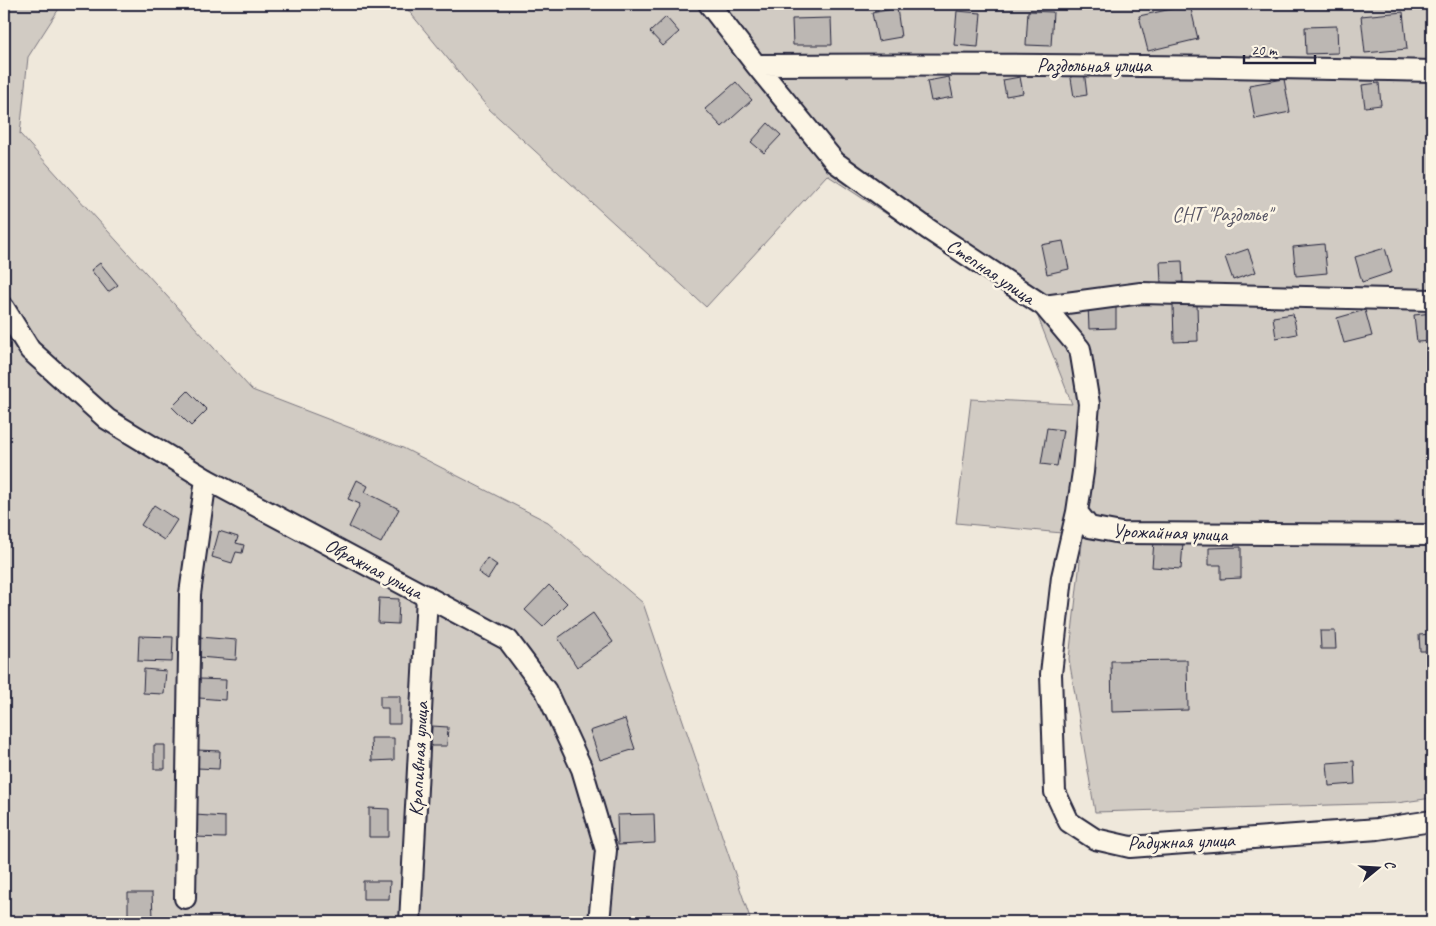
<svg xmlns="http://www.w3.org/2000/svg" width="1436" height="926" viewBox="0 0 1436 926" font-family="Caveat,sans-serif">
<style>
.green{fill:#d1cbc3;stroke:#7a767f}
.building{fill:#bcb7b3;stroke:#22223b}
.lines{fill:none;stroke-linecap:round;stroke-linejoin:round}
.minor-casing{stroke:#22223b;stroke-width:24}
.minor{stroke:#fcf5e5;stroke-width:20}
.labels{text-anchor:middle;stroke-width:5;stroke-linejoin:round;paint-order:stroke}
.street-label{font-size:20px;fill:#22223b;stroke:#fcf5e5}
.park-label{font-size:20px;fill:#575564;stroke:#fcf5e5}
</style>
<rect width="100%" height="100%" fill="#efe8db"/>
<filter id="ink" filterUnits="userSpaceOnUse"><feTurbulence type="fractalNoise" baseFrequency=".02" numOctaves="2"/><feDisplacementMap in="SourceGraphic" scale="10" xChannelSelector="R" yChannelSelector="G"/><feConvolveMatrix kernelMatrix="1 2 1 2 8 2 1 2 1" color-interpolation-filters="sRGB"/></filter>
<g filter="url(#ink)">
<path class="green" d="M 4,4 L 62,4 L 28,57 L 20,134 L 252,390 L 403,448 L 548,522 L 643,603 L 750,918 L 746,922 L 4,922 Z
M 403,4 L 1432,4 L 1432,798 L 1397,803 L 1095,812 L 1069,659 L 1083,535 L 956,523 L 971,399 L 1072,404 L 1036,312 L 827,175 L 706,307 L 489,109 Z"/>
<path class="building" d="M 1190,5 L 1198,39 L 1148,51 L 1139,16 Z
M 897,8 L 901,37 L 878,41 L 872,13 Z
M 957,11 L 981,13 L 978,47 L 954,45 Z
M 1028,11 L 1053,12 L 1051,46 L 1026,45 Z
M 1403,12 L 1407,49 L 1365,53 L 1361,16 Z
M 666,17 L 679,32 L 663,46 L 650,32 Z
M 831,18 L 832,45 L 793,45 L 792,19 Z
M 1337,26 L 1338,53 L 1306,54 L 1305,27 Z
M 1084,70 L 1087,95 L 1074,97 L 1070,72 Z
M 949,77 L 953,97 L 931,101 L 927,81 Z
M 1020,77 L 1023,93 L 1006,96 L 1003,80 Z
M 1284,79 L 1290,112 L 1255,119 L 1249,85 Z
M 736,82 L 752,100 L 722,127 L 705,109 Z
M 1379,83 L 1381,105 L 1365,107 L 1362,85 Z
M 768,123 L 781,135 L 764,153 L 751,142 Z
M 1063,241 L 1069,269 L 1047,274 L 1041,245 Z
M 1324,244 L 1327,273 L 1296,276 L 1293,247 Z
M 1385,248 L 1392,272 L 1362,282 L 1355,257 Z
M 1248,249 L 1256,272 L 1233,280 L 1225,257 Z
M 1182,261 L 1183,282 L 1161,283 L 1160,262 Z
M 100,263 L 118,285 L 108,292 L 91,270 Z
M 1088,304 L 1116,304 L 1116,328 L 1089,329 Z
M 1197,304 L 1198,341 L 1174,342 L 1173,305 Z
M 1365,310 L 1372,336 L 1344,343 L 1337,318 Z
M 1432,313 L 1432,341 L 1417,342 L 1414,315 Z
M 1293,314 L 1297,334 L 1276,338 L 1273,317 Z
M 188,391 L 207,410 L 191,426 L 172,407 Z
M 1047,428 L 1063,430 L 1057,466 L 1041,464 Z
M 357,480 L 368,486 L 365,492 L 399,509 L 381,543 L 349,527 L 360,504 L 348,499 Z
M 154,505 L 177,520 L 164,540 L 141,525 Z
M 219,531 L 238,537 L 236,543 L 244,545 L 242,553 L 236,552 L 232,563 L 212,557 Z
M 1154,541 L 1183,543 L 1181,569 L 1152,567 Z
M 1241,547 L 1241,578 L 1221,579 L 1221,565 L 1209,565 L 1209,548 Z
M 487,558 L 497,565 L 488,579 L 478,572 Z
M 549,585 L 567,603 L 543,627 L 525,610 Z
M 379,598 L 399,599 L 398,624 L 378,623 Z
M 593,613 L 613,642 L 577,667 L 558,638 Z
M 1320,631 L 1335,631 L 1336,649 L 1321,649 Z
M 1432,634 L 1432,651 L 1420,651 L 1419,635 Z
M 139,636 L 173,637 L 172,662 L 138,661 Z
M 199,637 L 237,640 L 236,660 L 198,657 Z
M 1187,660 L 1188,710 L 1112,712 L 1111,661 Z
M 144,669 L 166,671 L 164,694 L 143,693 Z
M 200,679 L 226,680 L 225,700 L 199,698 Z
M 380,696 L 400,696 L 400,724 L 388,724 L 388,708 L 380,708 Z
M 625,719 L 635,749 L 600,760 L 590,731 Z
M 432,726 L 448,727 L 447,746 L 431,746 Z
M 371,738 L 394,738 L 394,760 L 372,761 Z
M 154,745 L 165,745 L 165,769 L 154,769 Z
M 197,750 L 220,751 L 219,769 L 197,768 Z
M 1354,761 L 1355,784 L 1329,786 L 1327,763 Z
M 369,808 L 389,809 L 389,837 L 369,837 Z
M 654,814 L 655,843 L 618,845 L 617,815 Z
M 195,815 L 225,817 L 225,838 L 194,837 Z
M 363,881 L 390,881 L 389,899 L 363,899 Z
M 128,893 L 152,893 L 153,917 L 128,917 Z"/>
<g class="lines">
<defs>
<path id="minor" d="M 709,4 L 756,65 L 835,162 L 928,229 L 1044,306 L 1141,293 L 1432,300
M 756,65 C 981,63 1207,66 1432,71
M 1044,306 L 1080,349 L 1089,404 L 1083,472 L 1077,512 L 1089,527 L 1121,533 L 1432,535
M 4,308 L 30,350 L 107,419 L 206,479 L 508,640 L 546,691 L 582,769 L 606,850 L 599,922
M 1077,512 L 1062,577 L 1051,674 L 1055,792 L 1069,822 L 1095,839 L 1130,847 L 1378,829 L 1432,821
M 185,898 L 190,594 L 206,479
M 410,922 L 427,596"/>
</defs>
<use href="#minor" class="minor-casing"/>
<use href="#minor" class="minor"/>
</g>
</g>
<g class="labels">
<g class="street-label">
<text x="1094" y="72">Раздольная улица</text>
<text transform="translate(991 271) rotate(34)" y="7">Степная улица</text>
<text transform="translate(1170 532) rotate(2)" y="7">Урожайная улица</text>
<text transform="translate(374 568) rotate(28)" y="7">Овражная улица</text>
<text transform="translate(418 759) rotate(-87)" y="7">Крапивная улица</text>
<text transform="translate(1181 841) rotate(-2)" y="7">Радужная улица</text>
</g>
<g class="park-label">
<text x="1222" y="221">СНТ "Раздолье"</text>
</g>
</g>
<rect width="1436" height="926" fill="none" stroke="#fcf5e5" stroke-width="20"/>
<rect x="10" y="10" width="1416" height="906" fill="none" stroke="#22223b" stroke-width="2" filter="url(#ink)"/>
<g transform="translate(1378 868) rotate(72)" stroke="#fcf5e5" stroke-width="4" paint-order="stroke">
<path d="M0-4L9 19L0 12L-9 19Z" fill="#22223b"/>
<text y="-8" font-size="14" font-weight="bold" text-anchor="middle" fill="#22223b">С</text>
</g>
<path d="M1244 55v8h71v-8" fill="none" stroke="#22223b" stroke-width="2.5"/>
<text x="1251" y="55" font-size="15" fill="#22223b" stroke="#fcf5e5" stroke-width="4" paint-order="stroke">20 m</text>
</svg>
